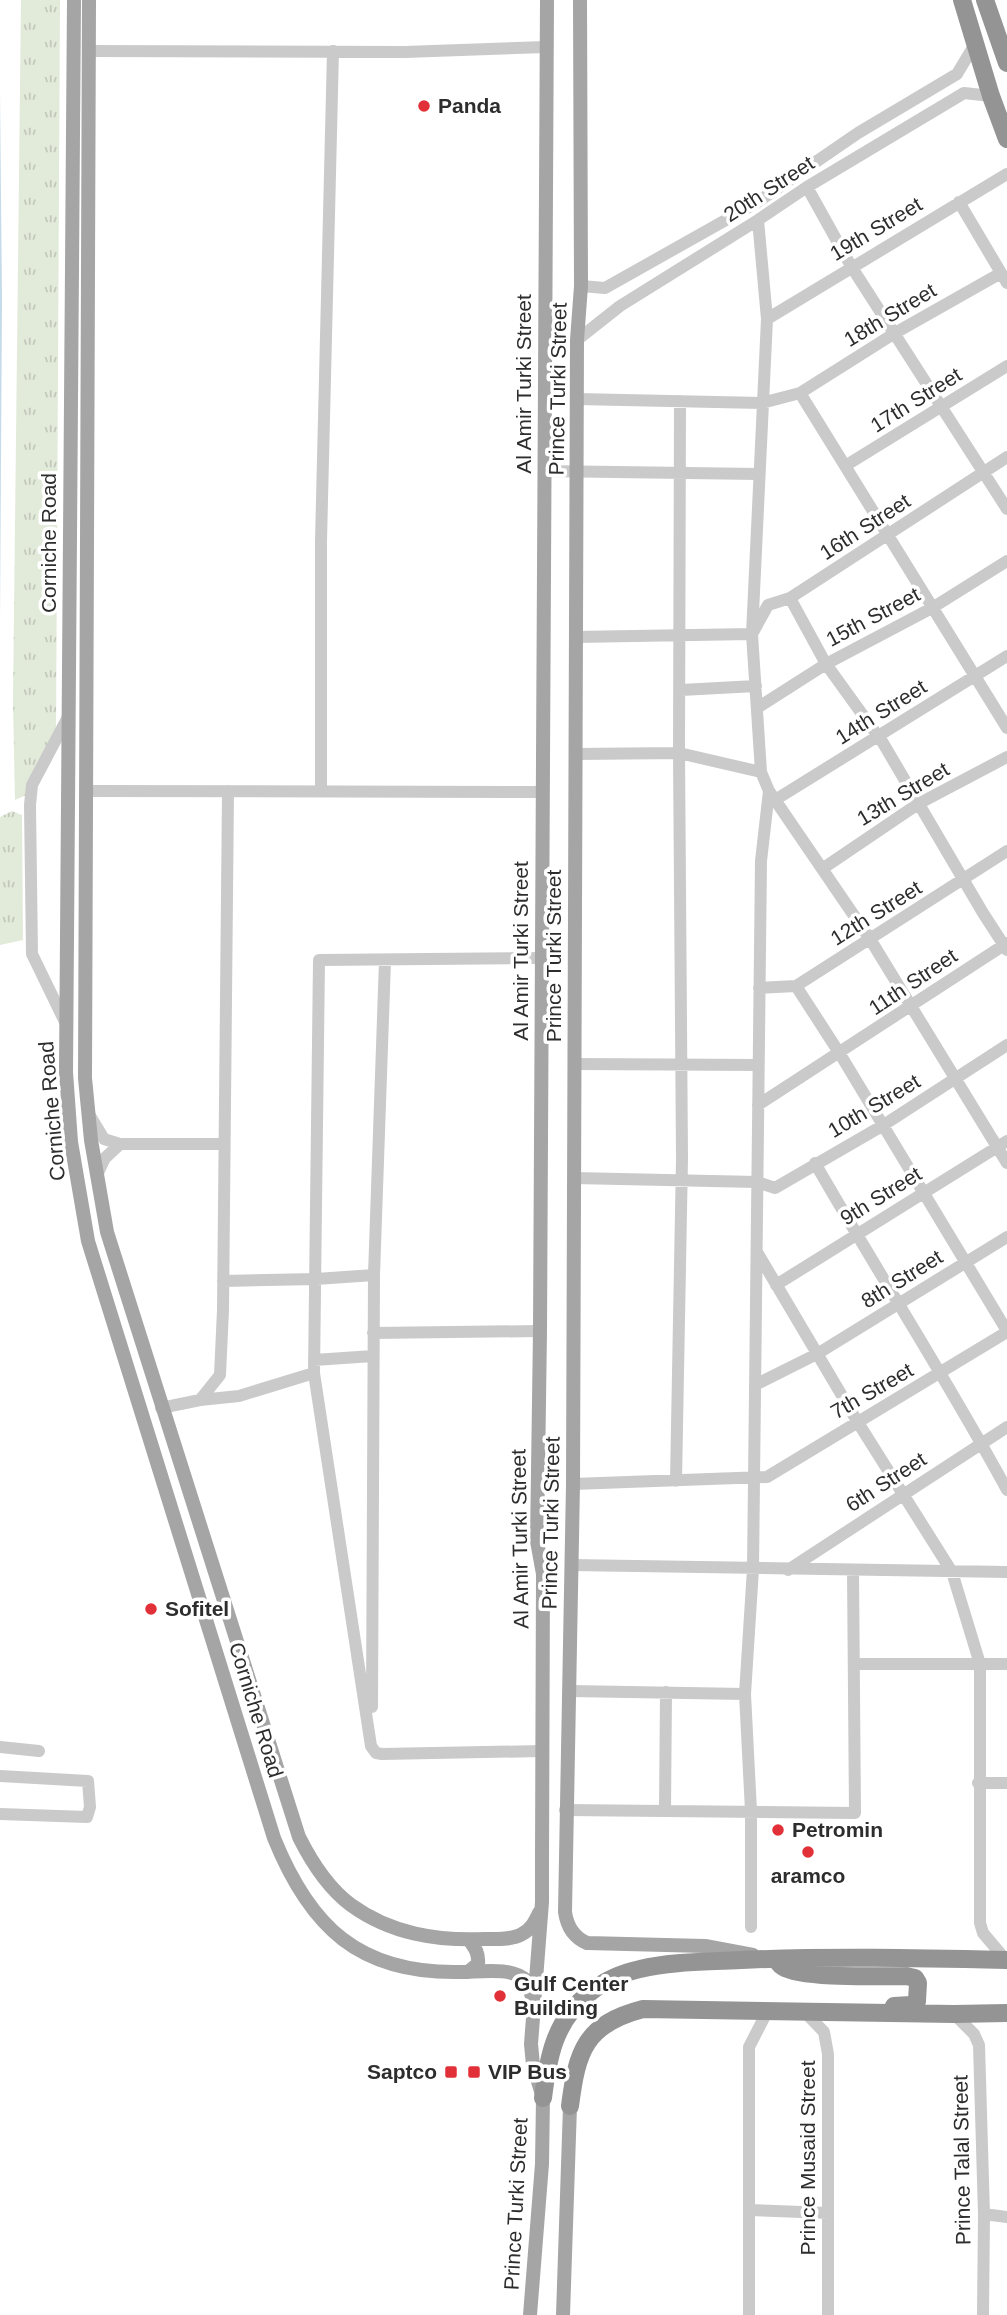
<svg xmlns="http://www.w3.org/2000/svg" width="1007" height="2315" viewBox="0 0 1007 2315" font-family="Helvetica,sans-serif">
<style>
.park{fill:url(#park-tufts)}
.water{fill:#c6dbea}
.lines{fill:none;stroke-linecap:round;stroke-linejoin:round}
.minor{stroke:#cacaca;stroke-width:12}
.major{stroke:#a5a5a5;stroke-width:14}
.highway{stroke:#949494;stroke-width:18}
.poi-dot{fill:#e23038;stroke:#fff;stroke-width:2.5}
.labels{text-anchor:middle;stroke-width:7;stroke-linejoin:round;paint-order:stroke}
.poi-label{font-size:21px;font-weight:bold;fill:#2d2d2d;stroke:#fff;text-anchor:start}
.street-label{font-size:21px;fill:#2d2d2d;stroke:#fff}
</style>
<defs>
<pattern id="park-tufts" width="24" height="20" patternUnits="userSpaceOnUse" patternTransform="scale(1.75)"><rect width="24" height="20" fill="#e2eada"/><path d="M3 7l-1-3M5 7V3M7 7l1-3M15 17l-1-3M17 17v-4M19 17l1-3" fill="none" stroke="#c2c9bb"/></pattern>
</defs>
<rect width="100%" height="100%" fill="#fff"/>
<path class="park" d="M 21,0 L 60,0 L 56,732 L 26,795 L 15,800 L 13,702 Z
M 12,811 L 22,815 L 23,940 L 0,945 L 0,817 Z"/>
<path class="water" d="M 0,90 L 2,300 L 0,623 Z"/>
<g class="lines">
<path class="minor" d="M 89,51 L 405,52 L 546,47
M 807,187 L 851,266 L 1007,509
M 959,202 L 1007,283
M 581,286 L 605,288 L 756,203 L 858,133 L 957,74 L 975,44
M 767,319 L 1007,174
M 577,340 L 620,306 L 758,220 L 807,187 L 964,93 L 991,96
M 800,393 L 895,333 L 1001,273
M 577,399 L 762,403 L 800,393 L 1007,728
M 845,466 L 1007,366
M 544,471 L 759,474
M 790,598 L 826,664 L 883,743 L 983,913 L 1007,950
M 575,637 L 752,634 L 768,605 L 790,598 L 1007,457
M 681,690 L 756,686
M 757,708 L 826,664 L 932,608 L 1007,561
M 575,754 L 679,753 L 761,772
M 86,791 L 543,792
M 321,791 L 321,541 L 333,51
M 769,791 L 870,939 L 1007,1163
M 775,800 L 1007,656
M 822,869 L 918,804 L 1007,757
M 542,958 L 319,960 L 314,1373 L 371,1746 L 376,1753 L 382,1754 L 542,1751
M 796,986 L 840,1054 L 1007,1331
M 759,988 L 796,986 L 1007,851
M 66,1024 L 32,954 L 30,805 L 32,785 L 69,715
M 575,1064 L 758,1065
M 758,1105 L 1007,943
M 89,1114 L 104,1139 L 120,1144 L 224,1144
M 815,1163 C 878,1273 947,1379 1007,1490
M 97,1175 L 105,1158 L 120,1144
M 574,1178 L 757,1182 L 775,1188 L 882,1126 L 1007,1045
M 757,1252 L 857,1421 L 952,1572 L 980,1664 L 980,1923 L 983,1933 L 1006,1960
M 223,1281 L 316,1279 L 374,1275
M 776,1285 L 1007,1141
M 373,1333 L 540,1331
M 314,1360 L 373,1356
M 755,1385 L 817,1354 L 1007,1237
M 200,1400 L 239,1396 L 314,1373
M 161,1408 L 200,1400 L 220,1375 L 223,1310 L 228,791
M 676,1481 L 682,1158 L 679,753 L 680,401
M 573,1484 L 767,1477 L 1007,1332
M 571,1565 L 1007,1572
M 788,1570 L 1007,1427
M 854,1664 L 1007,1664
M 570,1691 L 745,1694
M 372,1707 L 374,1275 L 385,961
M 0,1747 L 39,1751
M 0,1776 L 88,1781 L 90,1807 L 87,1817 L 0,1814
M 978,1783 L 1007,1783
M 565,1810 L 855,1813 L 853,1571
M 665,1811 L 666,1692
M 751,1927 L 751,1811 L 745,1694 L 753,1569 L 761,861 L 769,791 L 761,772 L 752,634 L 767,319 L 758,220
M 803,2010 L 824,2032 L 828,2054 L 828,2315
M 954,2014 L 974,2034 L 979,2045 L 984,2214 L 983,2315
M 749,2210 L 828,2213
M 984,2214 L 1007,2217
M 749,2315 L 749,2047 L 768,2010"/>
<path class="major" d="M 74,0 L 66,1072 L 71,1142 L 88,1241 L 274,1838 C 310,1927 359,1974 460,1972 C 480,1972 511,1966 527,1981 L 532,1997
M 89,0 L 85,1078 L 91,1140 L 107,1232 L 299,1837 C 312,1863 328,1888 351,1905 C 391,1934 437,1941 485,1939 C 497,1939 512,1940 522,1934 C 531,1930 535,1921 539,1913
M 580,0 L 581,286 L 577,340 L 573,1484 L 565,1912 C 567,1926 573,1937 587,1943 L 705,1946 L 753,1955
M 468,1972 L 478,1964 C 479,1953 475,1948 469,1940
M 530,2315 L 542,2164 L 543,2098 L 533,2065 L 531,2044 L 542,1902 L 542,1858 L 543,1574 L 537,1541 L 540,1331 L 547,0
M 563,2315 L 570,2106"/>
<path class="highway" d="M 962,0 L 991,96 L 1007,139
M 985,0 L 1007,63
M 775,1959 C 778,1961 779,1965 783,1967 C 802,1979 880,1976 906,1976 L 915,1978 L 918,1983 L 917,2001 L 911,2005 L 894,2006
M 543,2098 C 548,2058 554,2022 588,1994 C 602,1982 621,1973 640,1969 C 673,1961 707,1962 741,1960 C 829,1956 918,1958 1007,1960
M 570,2106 C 577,2051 585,2024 643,2009 L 954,2014 L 1007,2013"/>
</g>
<g class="poi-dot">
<circle cx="424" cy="106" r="7"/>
<circle cx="151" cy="1609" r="7"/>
<circle cx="778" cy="1830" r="7"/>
<circle cx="808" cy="1852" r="7"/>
<circle cx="500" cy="1996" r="7"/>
<rect x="444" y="2065" width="14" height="14" rx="3.5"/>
<rect x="467" y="2065" width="14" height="14" rx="3.5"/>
</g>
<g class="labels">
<g class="poi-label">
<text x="438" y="113">Panda</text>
<text x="165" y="1616">Sofitel</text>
<text x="792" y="1837">Petromin</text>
<text x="808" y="1883" text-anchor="middle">aramco</text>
<text x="514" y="1991">Gulf Center<tspan x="514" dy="24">Building</tspan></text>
<text x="437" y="2079" text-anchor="end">Saptco</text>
<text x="488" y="2079">VIP Bus</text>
</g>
<g class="street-label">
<text transform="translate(769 189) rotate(-33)" y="7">20th Street</text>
<text transform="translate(876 229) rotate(-31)" y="7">19th Street</text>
<text transform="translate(890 315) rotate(-31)" y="7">18th Street</text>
<text transform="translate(524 384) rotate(-90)" y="7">Al Amir Turki Street</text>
<text transform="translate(558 389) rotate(-89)" y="7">Prince Turki Street</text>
<text transform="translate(916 400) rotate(-32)" y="7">17th Street</text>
<text transform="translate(865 527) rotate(-33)" y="7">16th Street</text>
<text transform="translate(49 543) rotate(-90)" y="7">Corniche Road</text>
<text transform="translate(873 617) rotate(-28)" y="7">15th Street</text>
<text transform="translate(881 712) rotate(-32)" y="7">14th Street</text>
<text transform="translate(903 794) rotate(-31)" y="7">13th Street</text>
<text transform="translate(876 913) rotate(-32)" y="7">12th Street</text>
<text transform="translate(521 951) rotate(-90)" y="7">Al Amir Turki Street</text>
<text transform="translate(554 956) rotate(-90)" y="7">Prince Turki Street</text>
<text transform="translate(913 982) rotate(-34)" y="7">11th Street</text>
<text transform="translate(874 1106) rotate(-31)" y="7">10th Street</text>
<text transform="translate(52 1111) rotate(-95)" y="7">Corniche Road</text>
<text transform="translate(881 1196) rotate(-32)" y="7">9th Street</text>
<text transform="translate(902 1279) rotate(-32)" y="7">8th Street</text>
<text transform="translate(872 1391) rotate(-30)" y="7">7th Street</text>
<text transform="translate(886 1482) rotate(-33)" y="7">6th Street</text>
<text transform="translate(551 1523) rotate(-89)" y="7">Prince Turki Street</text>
<text transform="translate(520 1539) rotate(-91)" y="7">Al Amir Turki Street</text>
<text transform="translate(256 1710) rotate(73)" y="7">Corniche Road</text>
<text transform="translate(808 2158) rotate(-90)" y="7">Prince Musaid Street</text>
<text transform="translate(962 2160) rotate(-91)" y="7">Prince Talal Street</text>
<text transform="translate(516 2204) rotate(-87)" y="7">Prince Turki Street</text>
</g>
</g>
</svg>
